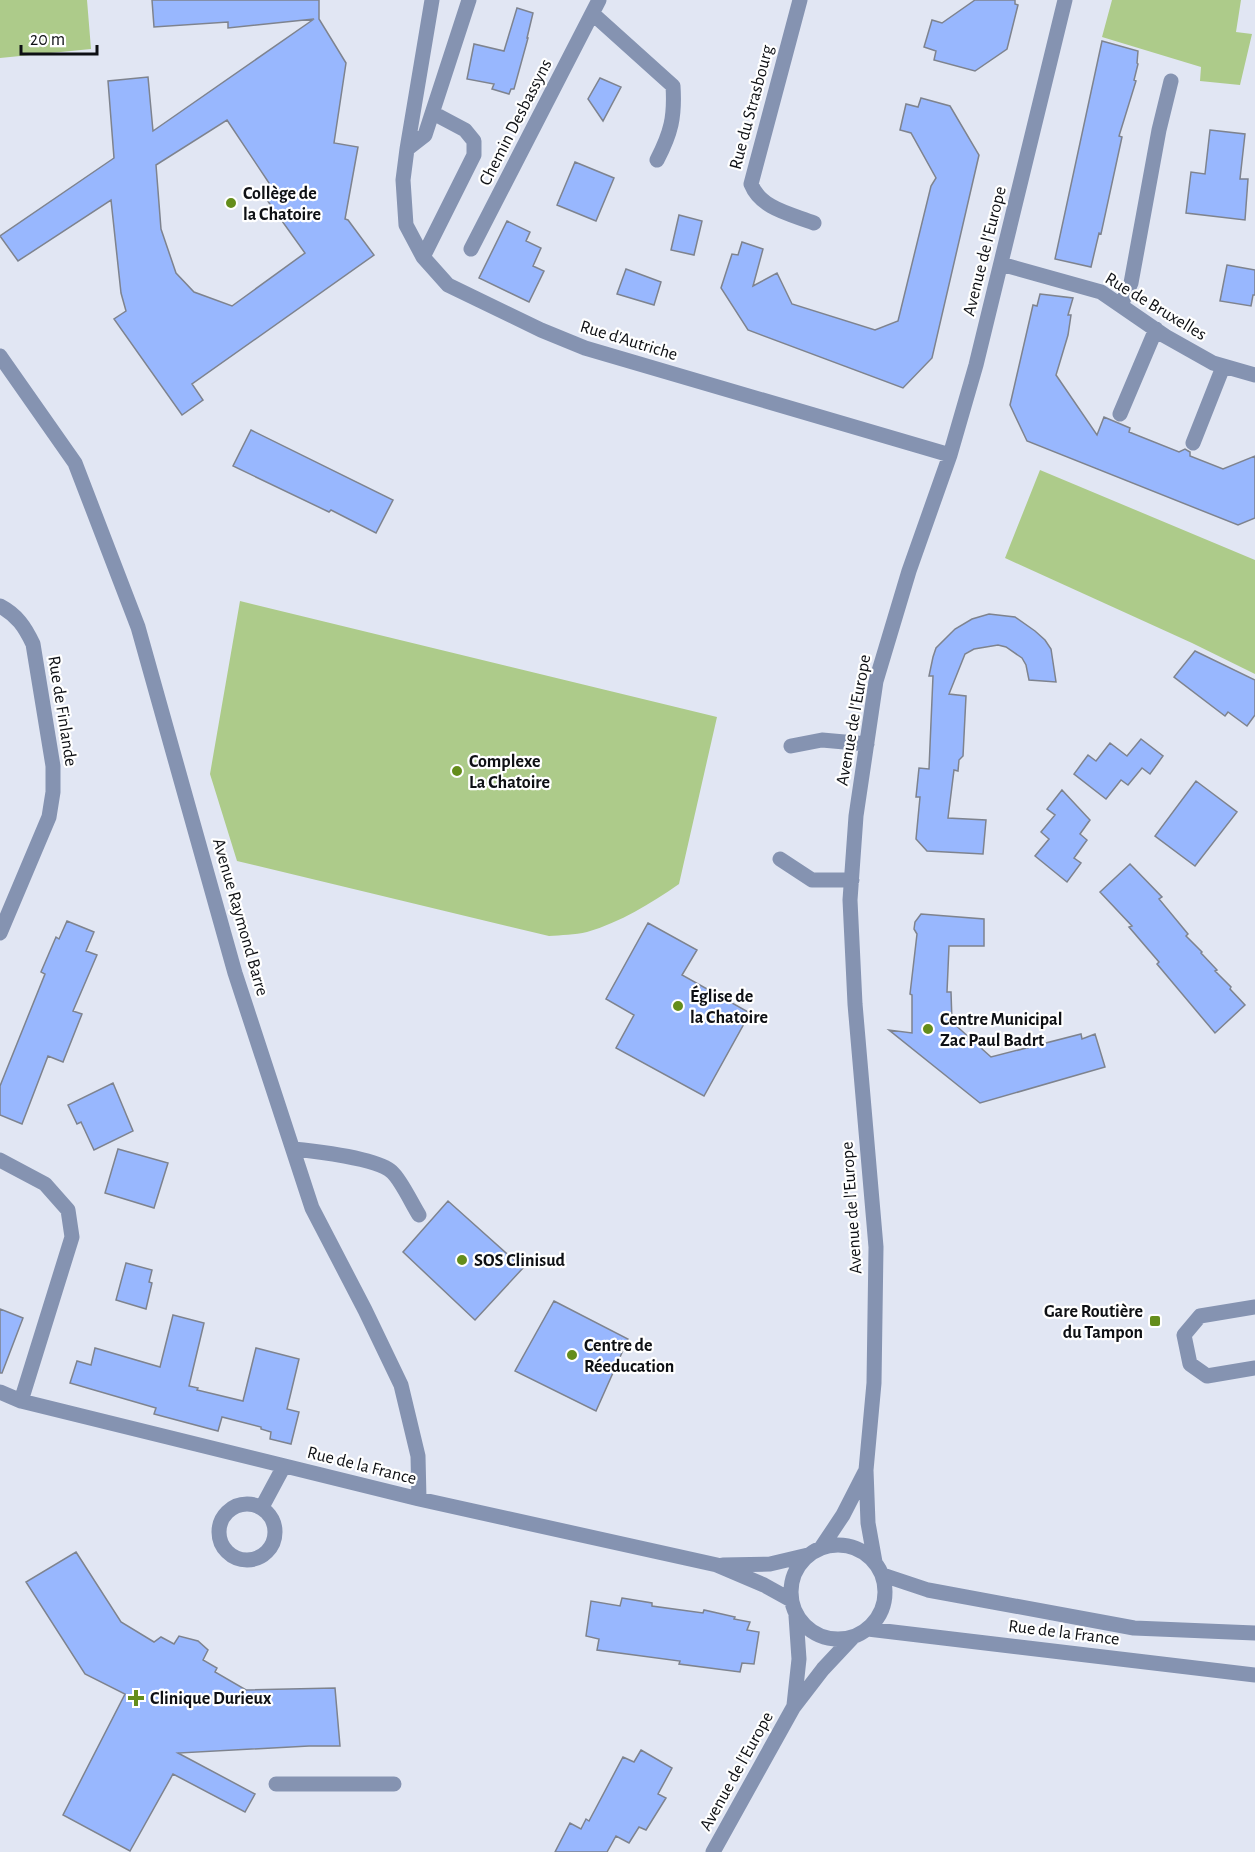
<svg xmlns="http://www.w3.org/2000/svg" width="1255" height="1852" viewBox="0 0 1255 1852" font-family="'Alegreya Sans',sans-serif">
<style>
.green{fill:#adcb8a}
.building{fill:#98b7fe;stroke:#7e838e;stroke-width:1.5;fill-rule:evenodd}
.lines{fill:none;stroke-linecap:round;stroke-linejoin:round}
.minor{stroke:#8593b1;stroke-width:15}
.poi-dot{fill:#648d1b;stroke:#fff;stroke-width:2}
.labels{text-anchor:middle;stroke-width:4.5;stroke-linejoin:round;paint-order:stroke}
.street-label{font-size:18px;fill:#0e1014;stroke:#fff}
.poi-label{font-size:18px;font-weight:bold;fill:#0e1014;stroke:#fff;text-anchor:start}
</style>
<rect width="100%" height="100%" fill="#e1e6f3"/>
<path class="green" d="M 0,0 L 87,0 L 91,49 L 0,58 Z
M 1112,0 L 1241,0 L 1236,32 L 1252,34 L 1240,85 L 1200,81 L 1201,67 L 1102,37 Z
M 1040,470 L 1255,560 L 1255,674 L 1192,643 L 1005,558 Z
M 240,601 L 717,717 L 679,884 C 650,904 621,922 587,932 C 575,935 561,935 549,936 L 237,861 L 210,774 Z"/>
<path class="building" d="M 152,0 L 319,0 L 319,19 L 346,63 L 334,143 L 358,147 L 345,219 L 348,220 L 374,255 L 192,384 L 203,400 L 182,415 L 114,319 L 126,311 L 121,293 L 111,200 L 18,261 L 0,236 L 114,158 L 108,81 L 148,77 L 153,131 L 314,19 L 228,28 L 228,22 L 154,27 ZM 227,120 L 269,183 L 267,200 L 305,253 L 232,306 L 194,292 L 176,273 L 161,229 L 156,165 Z
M 975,0 L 1015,0 L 1015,4 L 1018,5 L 1007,49 L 975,71 L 934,60 L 936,51 L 924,47 L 932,20 L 942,23 Z
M 517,8 L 533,13 L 527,38 L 528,38 L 514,89 L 511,89 L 509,94 L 492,89 L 494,84 L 467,79 L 474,44 L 504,51 Z
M 1102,41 L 1138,51 L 1137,63 L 1138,64 L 1134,80 L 1136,81 L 1119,136 L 1122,137 L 1101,234 L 1099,233 L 1091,267 L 1055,259 Z
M 600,78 L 621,87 L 603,121 L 588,99 Z
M 921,98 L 950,106 L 979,155 L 932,358 L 903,388 L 748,330 L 721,288 L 732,254 L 738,255 L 742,242 L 763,249 L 753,286 L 777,273 L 792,304 L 875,330 L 898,321 L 931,186 L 936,178 L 911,133 L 900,130 L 906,104 L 918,107 Z
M 1210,130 L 1245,134 L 1240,179 L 1248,179 L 1245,220 L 1186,213 L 1191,172 L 1205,174 Z
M 575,162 L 614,178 L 596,221 L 557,205 Z
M 679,215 L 702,221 L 694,255 L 671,250 Z
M 507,221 L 530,232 L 526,241 L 541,248 L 533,266 L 544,271 L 529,302 L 479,278 Z
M 1227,265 L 1255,270 L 1255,295 L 1253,295 L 1251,306 L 1220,301 Z
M 626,269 L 661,282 L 654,305 L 617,294 Z
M 1040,294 L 1073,298 L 1068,315 L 1071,315 L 1068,335 L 1056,375 L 1097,435 L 1104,417 L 1130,428 L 1129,432 L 1179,452 L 1185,449 L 1190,452 L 1190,456 L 1223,469 L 1255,456 L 1255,518 L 1238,525 L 1027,441 L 1010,405 L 1033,305 L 1037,306 Z
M 251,430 L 393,500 L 376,533 L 331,510 L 329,512 L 233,466 Z
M 989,614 L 1015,617 L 1035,631 L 1045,640 L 1051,649 L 1056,682 L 1029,680 L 1026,665 L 1022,658 L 1006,647 L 998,645 L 974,649 L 965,654 L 949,694 L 966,696 L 963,756 L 959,760 L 958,771 L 954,770 L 948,818 L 986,820 L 983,854 L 927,851 L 916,839 L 920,797 L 916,797 L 919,768 L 929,769 L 933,676 L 929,676 L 933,657 L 936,648 L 955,629 L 972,619 Z
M 1195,651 L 1255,680 L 1255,715 L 1247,726 L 1228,712 L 1225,716 L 1174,677 Z
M 1141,739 L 1163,756 L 1150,774 L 1142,768 L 1128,785 L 1121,780 L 1106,799 L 1074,774 L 1088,755 L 1096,761 L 1110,743 L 1127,756 Z
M 1196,781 L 1237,812 L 1195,866 L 1155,836 Z
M 1062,790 L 1090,820 L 1080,834 L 1087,840 L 1074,858 L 1081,863 L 1067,882 L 1035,856 L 1049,839 L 1041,832 L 1055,815 L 1047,809 Z
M 1130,864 L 1162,897 L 1159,899 L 1188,934 L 1186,936 L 1202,952 L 1201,953 L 1217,970 L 1215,971 L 1231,987 L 1230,989 L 1245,1005 L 1215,1033 L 1157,964 L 1159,962 L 1129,927 L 1132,926 L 1100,892 Z
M 921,914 L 984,919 L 984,946 L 949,946 L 947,992 L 951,992 L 952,1022 L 991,1057 L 1081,1034 L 1082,1039 L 1095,1034 L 1105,1067 L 980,1103 L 889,1030 L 912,1033 L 912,995 L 910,994 L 917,934 L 914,929 L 915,922 Z
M 67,921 L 94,932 L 86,951 L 97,955 L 73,1011 L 82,1014 L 63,1062 L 48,1056 L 22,1124 L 0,1115 L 0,1086 L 45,974 L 41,972 L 56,937 L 59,939 Z
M 648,923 L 697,950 L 682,975 L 750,1013 L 704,1096 L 616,1048 L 634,1015 L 606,999 Z
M 113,1083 L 133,1131 L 94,1150 L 81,1122 L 77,1124 L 68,1105 Z
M 118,1149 L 168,1163 L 154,1208 L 105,1193 Z
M 448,1201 L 523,1268 L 475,1320 L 403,1252 Z
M 126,1263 L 152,1270 L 149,1282 L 152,1283 L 146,1309 L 116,1300 Z
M 554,1301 L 628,1339 L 596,1411 L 515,1371 Z
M 0,1309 L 23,1318 L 2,1373 L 0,1373 Z
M 173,1315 L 204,1323 L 189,1386 L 198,1388 L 197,1390 L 243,1401 L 256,1348 L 299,1359 L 287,1409 L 299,1412 L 291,1444 L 270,1439 L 271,1432 L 261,1429 L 261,1427 L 222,1417 L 218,1431 L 154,1414 L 156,1408 L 70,1383 L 77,1361 L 91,1365 L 95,1348 L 160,1367 Z
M 76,1552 L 121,1622 L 154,1642 L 161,1637 L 174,1644 L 179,1636 L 198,1641 L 208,1650 L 203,1660 L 217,1668 L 215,1672 L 246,1690 L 335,1688 L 340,1746 L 309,1746 L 178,1753 L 255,1794 L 245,1812 L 173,1774 L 130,1851 L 63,1815 L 125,1694 L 85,1674 L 26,1582 Z
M 622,1598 L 652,1603 L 652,1606 L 703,1613 L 704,1610 L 735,1617 L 734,1619 L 750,1622 L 747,1630 L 759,1632 L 754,1664 L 742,1663 L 740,1672 L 679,1664 L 680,1661 L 597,1650 L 599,1639 L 586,1636 L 591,1601 L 620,1606 Z
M 641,1750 L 672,1768 L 658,1794 L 666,1798 L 646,1830 L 639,1827 L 629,1843 L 616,1836 L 607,1852 L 555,1852 L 570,1823 L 581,1829 L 586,1819 L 589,1821 L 623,1757 L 634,1762 Z"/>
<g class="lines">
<path class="minor" d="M 432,0 L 407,149 L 403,180 L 406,225 L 423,257 L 448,285 L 541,330 L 585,348 L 950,455
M 800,0 L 751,184 C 761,209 791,214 814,223
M 593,14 L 673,86 C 675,117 671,133 657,160
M 407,149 L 425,135 L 469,0
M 471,249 L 599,0
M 423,257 L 474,155 L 474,141 L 465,130 L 433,113
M 1001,264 L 1101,292 L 1165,336 L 1213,363 L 1255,375
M 1121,305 L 1131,283 L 1159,130 L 1171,81
M 0,356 L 75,463 L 138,627 L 235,973 L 312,1208 L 365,1310 L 401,1385 L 418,1456 L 419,1499
M 1120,414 L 1156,329
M 1193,443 L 1223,367
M 0,606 C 17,615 25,627 33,644 L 53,766 L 53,792 L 49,817 L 0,933
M 791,746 L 822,740 L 867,744
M 780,859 L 812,880 L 852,880
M 293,1149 C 313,1151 378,1158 392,1172 C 401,1180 412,1204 419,1215
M 0,1160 L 45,1184 L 68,1210 L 72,1237 L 21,1401
M 1255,1307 L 1200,1316 L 1184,1335 L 1190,1364 L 1207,1376 L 1255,1368
M 0,1392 L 21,1401 L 419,1499 L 717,1565 L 764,1585 L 791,1600
M219 1532a28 28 0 1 1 56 0a28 28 0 1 1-56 0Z
M 262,1507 L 284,1466
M791 1592a47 47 0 1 1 94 0a47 47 0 1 1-94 0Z
M 821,1548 L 843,1515 L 865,1472
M 875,1562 L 868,1523 L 866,1470 L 874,1383 L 876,1247 L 855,1004 L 850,900 L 856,816 L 876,681 L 909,571 L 950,455 L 976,365 L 1065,0
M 723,1565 L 770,1564 L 808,1555
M 883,1575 L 928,1590 L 1134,1628 L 1255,1633
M 868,1629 L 1255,1675
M 794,1705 L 799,1659 L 796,1616
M 276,1784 L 394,1784
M 713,1852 L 793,1708 L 823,1669 L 853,1637"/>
</g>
<g class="poi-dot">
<circle cx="231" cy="203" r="6"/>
<circle cx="457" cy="771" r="6"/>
<circle cx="678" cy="1006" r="6"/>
<circle cx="928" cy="1029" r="6"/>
<circle cx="462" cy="1260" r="6"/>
<rect x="1149" y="1315" width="12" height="12" rx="3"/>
<circle cx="572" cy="1355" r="6"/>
<path d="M133 1689h6v6h6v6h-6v6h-6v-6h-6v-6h6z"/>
</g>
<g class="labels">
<g class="street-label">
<text transform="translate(751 107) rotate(-75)" y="6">Rue du Strasbourg</text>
<text transform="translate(515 122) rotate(-63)" y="6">Chemin Desbassyns</text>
<text transform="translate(984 251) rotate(-76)" y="6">Avenue de l'Europe</text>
<text transform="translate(1156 306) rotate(31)" y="6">Rue de Bruxelles</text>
<text transform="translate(629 340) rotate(17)" y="6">Rue d'Autriche</text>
<text transform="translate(63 711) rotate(81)" y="6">Rue de Finlande</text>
<text transform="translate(853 720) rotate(-80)" y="6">Avenue de l'Europe</text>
<text transform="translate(241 917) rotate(74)" y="6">Avenue Raymond Barre</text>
<text transform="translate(851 1208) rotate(-94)" y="6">Avenue de l'Europe</text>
<text transform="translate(362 1465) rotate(14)" y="6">Rue de la France</text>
<text transform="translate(1064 1632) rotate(7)" y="6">Rue de la France</text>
<text transform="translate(736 1771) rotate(-61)" y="6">Avenue de l'Europe</text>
</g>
<g class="poi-label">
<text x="243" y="199">Collège de<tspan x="243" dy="21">la Chatoire</tspan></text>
<text x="469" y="767">Complexe<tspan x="469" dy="21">La Chatoire</tspan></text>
<text x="690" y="1002">Église de<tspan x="690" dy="21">la Chatoire</tspan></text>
<text x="940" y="1025">Centre Municipal<tspan x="940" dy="21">Zac Paul Badrt</tspan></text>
<text x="474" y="1266">SOS Clinisud</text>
<text x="1143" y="1317" text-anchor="end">Gare Routière<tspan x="1143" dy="21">du Tampon</tspan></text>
<text x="584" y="1351">Centre de<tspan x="584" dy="21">Réeducation</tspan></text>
<text x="150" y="1704">Clinique Durieux</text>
</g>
</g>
<path d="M21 45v9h76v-9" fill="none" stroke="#0e1014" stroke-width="3"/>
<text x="30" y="45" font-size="18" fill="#0e1014" stroke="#ffffff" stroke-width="4.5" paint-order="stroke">20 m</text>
</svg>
